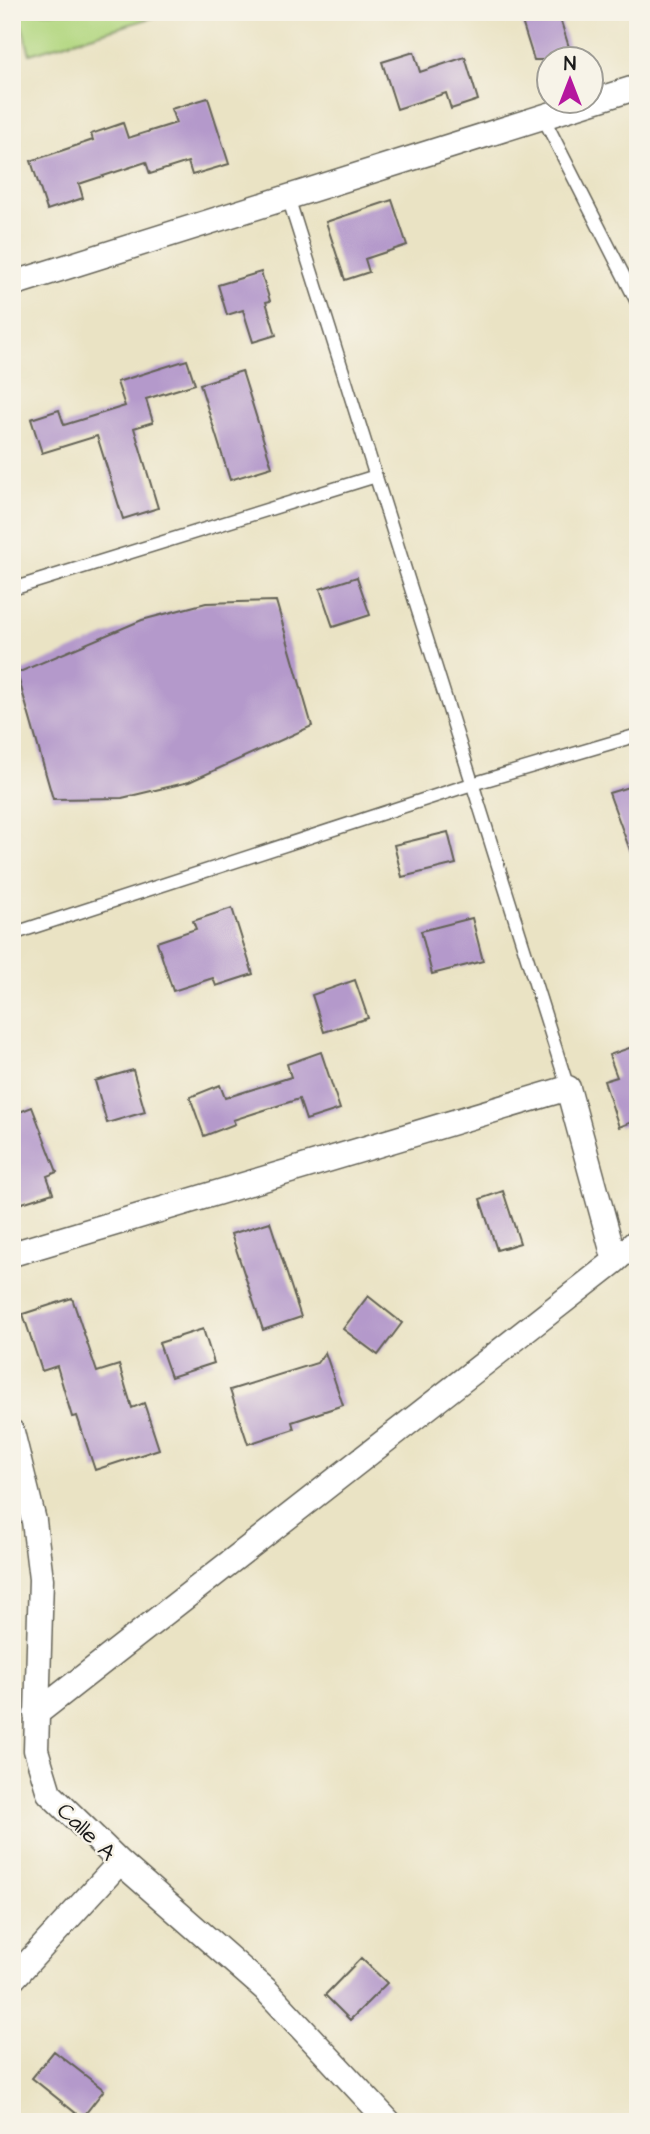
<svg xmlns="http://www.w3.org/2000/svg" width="650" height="2134" viewBox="0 0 650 2134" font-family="'Architects Daughter',sans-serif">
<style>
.green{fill:#b2d780;stroke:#677a4e;stroke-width:2}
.building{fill:#b499cb}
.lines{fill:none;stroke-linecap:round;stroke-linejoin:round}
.lane-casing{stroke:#646257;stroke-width:15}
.street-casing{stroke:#646257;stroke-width:27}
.lane{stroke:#fff;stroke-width:12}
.street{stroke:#fff;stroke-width:24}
.labels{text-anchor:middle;stroke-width:5;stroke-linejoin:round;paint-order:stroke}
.street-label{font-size:23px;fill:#1c1c1c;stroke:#f7f3e8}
</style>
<rect width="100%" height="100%" fill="#f7f3e8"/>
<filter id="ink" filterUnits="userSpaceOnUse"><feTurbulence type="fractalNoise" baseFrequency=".0143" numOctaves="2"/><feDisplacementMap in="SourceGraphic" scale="14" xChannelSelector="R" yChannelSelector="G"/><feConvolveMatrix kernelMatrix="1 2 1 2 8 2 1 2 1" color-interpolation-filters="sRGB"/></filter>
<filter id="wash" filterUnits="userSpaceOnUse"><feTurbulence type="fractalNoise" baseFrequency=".00686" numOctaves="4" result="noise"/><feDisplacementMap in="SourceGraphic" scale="28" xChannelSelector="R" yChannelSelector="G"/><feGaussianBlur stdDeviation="1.57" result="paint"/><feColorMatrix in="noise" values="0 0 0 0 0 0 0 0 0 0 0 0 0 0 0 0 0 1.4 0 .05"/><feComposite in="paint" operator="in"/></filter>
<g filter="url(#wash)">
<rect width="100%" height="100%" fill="#eae3c4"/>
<path class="green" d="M 18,12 L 171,12 L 30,54 Z"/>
<g id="blocks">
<path class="building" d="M 519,12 L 558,12 L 573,60 L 534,60 Z
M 414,52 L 420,72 L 465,57 L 478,100 L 451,109 L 446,93 L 397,109 L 382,62 Z
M 208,98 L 229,164 L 192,175 L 188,162 L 150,174 L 146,162 L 79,184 L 83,198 L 47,210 L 31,161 L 93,140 L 91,134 L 123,123 L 128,138 L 176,123 L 171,109 Z
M 392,200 L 407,245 L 365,259 L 369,272 L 345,280 L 326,222 Z
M 261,272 L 270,301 L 266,302 L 276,335 L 253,342 L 243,310 L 227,315 L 218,285 Z
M 187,360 L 195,384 L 146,399 L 153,422 L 134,428 L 158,508 L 123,519 L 97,436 L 42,453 L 31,419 L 59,410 L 64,425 L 125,406 L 117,382 Z
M 242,371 L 272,467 L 230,480 L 200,384 Z
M 357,577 L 370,615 L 333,627 L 320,589 Z
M 276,601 L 312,726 L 189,782 L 122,798 L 53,799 L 17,673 L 142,620 L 206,603 Z
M 638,784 L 638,863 L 635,864 L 609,793 Z
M 448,832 L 456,864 L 402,877 L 394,845 Z
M 232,908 L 253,974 L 216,986 L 213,978 L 173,991 L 157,942 L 196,929 L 193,921 Z
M 472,918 L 483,961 L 432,974 L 421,931 Z
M 355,980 L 368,1018 L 324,1032 L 312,995 Z
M 638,1045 L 638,1126 L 634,1127 L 632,1122 L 619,1127 L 604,1081 L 617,1077 L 609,1055 Z
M 321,1052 L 340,1109 L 306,1120 L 299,1099 L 233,1120 L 235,1124 L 204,1136 L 190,1097 L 220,1085 L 225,1098 L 291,1077 L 287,1064 Z
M 133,1070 L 145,1112 L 107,1123 L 95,1081 Z
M 32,1107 L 57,1172 L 47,1176 L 53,1193 L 19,1204 L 12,1183 L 12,1115 Z
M 503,1191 L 520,1243 L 497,1250 L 480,1199 Z
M 270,1222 L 301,1317 L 263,1330 L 231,1234 Z
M 368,1296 L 402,1323 L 378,1355 L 343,1329 Z
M 72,1298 L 97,1372 L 119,1365 L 132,1408 L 144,1403 L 159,1449 L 95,1470 L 77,1416 L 72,1417 L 57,1366 L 42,1371 L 23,1314 Z
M 203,1329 L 214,1363 L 171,1377 L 159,1343 Z
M 325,1352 L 343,1405 L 292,1422 L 294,1429 L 248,1444 L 230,1390 L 317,1363 Z
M 361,1958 L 387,1983 L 350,2020 L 325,1995 Z
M 54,2051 L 104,2090 L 82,2118 L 32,2078 Z"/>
</g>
</g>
<g filter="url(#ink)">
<use href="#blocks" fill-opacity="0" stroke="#646257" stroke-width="2"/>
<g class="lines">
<defs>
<path id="lane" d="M 543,117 L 638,304
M 288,197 L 568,1088
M 12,589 L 376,476
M 12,934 L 472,784 L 638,735"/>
<path id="street" d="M 12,284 L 638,87
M 12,1254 L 568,1088 L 615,1261
M 12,1432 L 34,1521 L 41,1579 L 36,1750 L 49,1793 L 120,1862 L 265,1989 L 389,2122
M 36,1714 L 615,1261 L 638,1240
M 12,1980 L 120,1862"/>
</defs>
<use href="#lane" class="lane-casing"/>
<use href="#street" class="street-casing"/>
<use href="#lane" class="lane"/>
<use href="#street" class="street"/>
</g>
</g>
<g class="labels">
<g class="street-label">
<text transform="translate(87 1831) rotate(44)" y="8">Calle A</text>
</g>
</g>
<rect width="650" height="2134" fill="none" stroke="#f7f3e8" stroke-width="42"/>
<g transform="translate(570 80)"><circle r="33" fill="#f7f3e8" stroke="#9f9d96" stroke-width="2"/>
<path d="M0-5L12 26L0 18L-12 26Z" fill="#b5179e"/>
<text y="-10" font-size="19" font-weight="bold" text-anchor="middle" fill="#1c1c1c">N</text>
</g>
</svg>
